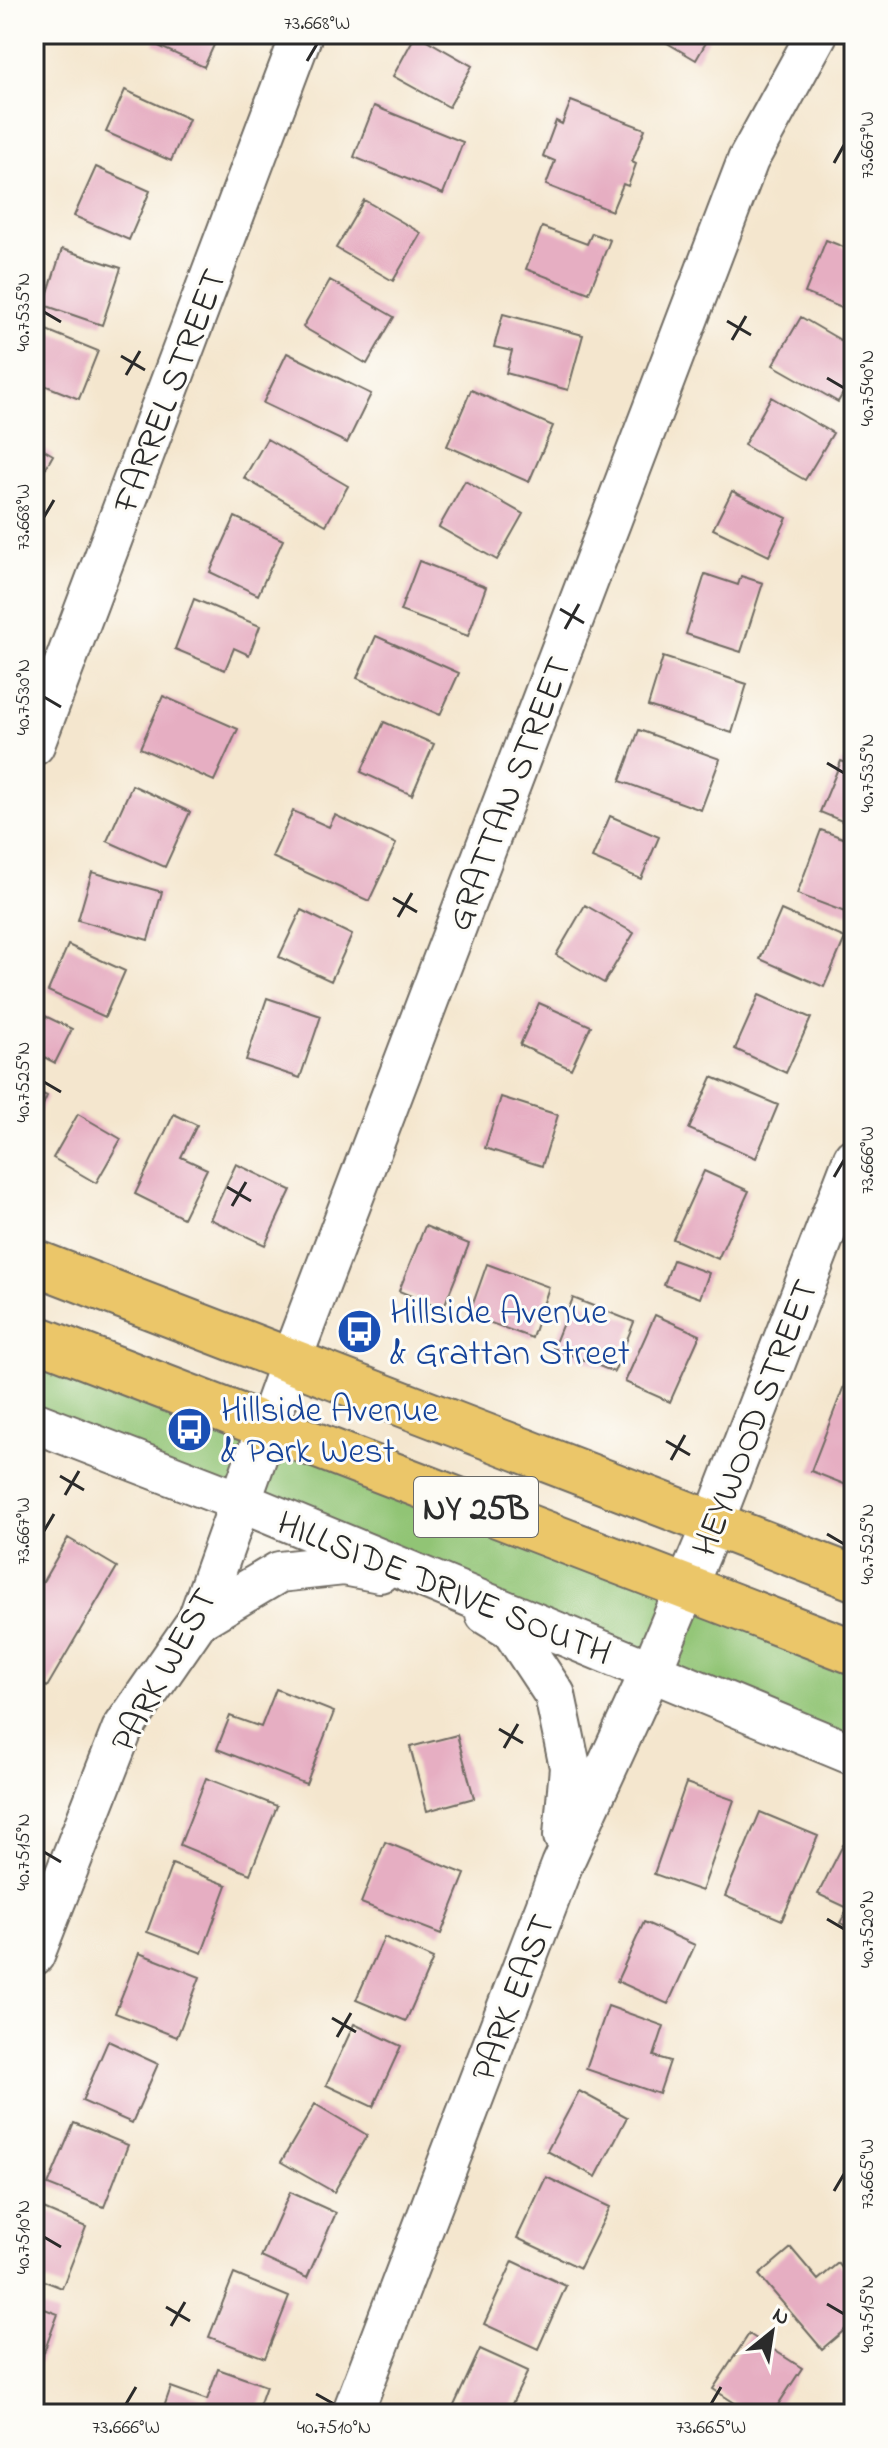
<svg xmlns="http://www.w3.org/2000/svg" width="888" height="2448" viewBox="0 0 888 2448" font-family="'Indie Flower',sans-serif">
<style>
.green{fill:#91c475;stroke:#5e7850;stroke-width:2}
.building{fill:#e6aec2}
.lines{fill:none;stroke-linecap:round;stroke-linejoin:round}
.street-casing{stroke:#716c64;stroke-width:44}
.primary-casing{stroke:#716c64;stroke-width:48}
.street{stroke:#fff;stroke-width:40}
.primary{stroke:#ebc669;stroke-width:44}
.ticks{fill:none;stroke:#2b2b2b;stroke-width:3}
.labels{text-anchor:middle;stroke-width:6;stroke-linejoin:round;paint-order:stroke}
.shield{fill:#fdfcf7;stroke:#6a6a68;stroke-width:2}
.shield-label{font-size:34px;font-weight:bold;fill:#2b2b2b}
.street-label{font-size:36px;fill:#2b2b2b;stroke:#fdfcf7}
.transit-label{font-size:36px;fill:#164399;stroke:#fdfcf7;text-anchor:start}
.neatline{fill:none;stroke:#2b2b2b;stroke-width:3}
.ticks-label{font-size:20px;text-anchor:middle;fill:#2b2b2b}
</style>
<rect width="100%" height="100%" fill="#fdfcf7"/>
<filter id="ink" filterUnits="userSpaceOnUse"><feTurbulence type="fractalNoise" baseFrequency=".0125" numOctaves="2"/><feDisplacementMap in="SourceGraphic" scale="16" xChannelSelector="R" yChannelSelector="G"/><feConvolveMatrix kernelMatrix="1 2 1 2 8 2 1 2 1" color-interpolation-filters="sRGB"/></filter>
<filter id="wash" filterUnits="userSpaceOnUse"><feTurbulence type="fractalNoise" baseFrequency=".006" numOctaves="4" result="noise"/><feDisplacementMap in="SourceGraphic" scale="32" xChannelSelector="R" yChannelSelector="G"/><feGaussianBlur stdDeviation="1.8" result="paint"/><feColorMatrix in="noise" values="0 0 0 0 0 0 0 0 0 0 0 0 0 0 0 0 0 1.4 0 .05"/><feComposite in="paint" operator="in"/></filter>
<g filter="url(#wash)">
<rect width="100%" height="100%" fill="#f4e6ce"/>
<path class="green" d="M 34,1337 L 854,1652 L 854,1755 L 34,1422 Z"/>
<g id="blocks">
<path class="building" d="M 158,34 L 219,34 L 204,67 L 154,44 Z
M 416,34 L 472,66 L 449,107 L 393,76 Z
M 652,34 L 711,34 L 696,60 Z
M 125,90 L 189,119 L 171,161 L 106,132 Z
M 571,101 L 645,129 L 632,162 L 636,164 L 628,186 L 623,184 L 612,211 L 546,185 L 555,161 L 543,156 L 556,121 L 562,124 Z
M 374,106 L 463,142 L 443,194 L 354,157 Z
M 96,167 L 150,191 L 129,240 L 74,216 Z
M 364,200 L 421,233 L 393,281 L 336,248 Z
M 542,227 L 587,244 L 592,233 L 610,240 L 589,293 L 526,269 Z
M 826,240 L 854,251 L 854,313 L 805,293 Z
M 62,249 L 121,268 L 102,325 L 44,305 Z
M 330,280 L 394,317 L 367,364 L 303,327 Z
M 503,314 L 583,335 L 568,390 L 506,373 L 512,351 L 494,347 Z
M 801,317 L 854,348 L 854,374 L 838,402 L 773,365 Z
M 34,325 L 98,351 L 79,399 L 34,381 Z
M 287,353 L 371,394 L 347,443 L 263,403 Z
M 471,390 L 553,426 L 529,482 L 447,446 Z
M 771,397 L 833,433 L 805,480 L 744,445 Z
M 267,439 L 348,486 L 326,525 L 244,478 Z
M 34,444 L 53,455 L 34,489 Z
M 465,481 L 523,514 L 497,560 L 439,527 Z
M 732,491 L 787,518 L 769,556 L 713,529 Z
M 235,517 L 283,540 L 258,595 L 210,572 Z
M 419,561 L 486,587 L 468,636 L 400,611 Z
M 705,574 L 738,585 L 741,576 L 763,583 L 741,652 L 686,634 Z
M 194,599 L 260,626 L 249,655 L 234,648 L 225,670 L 175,649 Z
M 376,636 L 459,673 L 440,715 L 357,678 Z
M 663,657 L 747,684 L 732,733 L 648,706 Z
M 163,696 L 238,729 L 214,781 L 140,748 Z
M 384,722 L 434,744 L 412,795 L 361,772 Z
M 639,730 L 720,759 L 701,810 L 620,781 Z
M 841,761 L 854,766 L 854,826 L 820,812 Z
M 132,785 L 190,812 L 165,867 L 107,841 Z
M 293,811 L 329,827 L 335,815 L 396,844 L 369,901 L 272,857 Z
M 610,816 L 659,837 L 641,879 L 592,858 Z
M 821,830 L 854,842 L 854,903 L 850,914 L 797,894 Z
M 92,872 L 162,892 L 148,940 L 78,920 Z
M 585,905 L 634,933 L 604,983 L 556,955 Z
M 301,910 L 352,935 L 331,981 L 279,957 Z
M 781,910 L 845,938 L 824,987 L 760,959 Z
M 68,945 L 125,971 L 105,1017 L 48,991 Z
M 759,995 L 811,1018 L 786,1073 L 735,1049 Z
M 267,998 L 321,1016 L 300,1078 L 246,1060 Z
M 539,1003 L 591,1026 L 571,1069 L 520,1045 Z
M 41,1014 L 72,1029 L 55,1063 L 34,1052 L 34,1028 Z
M 712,1077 L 778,1105 L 756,1158 L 689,1129 Z
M 34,1090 L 47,1096 L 34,1125 Z
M 501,1097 L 558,1115 L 542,1166 L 485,1148 Z
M 78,1114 L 121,1139 L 96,1183 L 53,1158 Z
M 174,1114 L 197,1125 L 181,1157 L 207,1169 L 183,1218 L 135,1194 Z
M 236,1164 L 291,1190 L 265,1245 L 210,1219 Z
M 704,1171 L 749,1191 L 718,1259 L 673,1239 Z
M 425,1226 L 469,1244 L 443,1309 L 399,1291 Z
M 673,1260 L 709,1273 L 700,1298 L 664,1285 Z
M 487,1264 L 549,1287 L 532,1338 L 469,1315 Z
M 573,1298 L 634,1322 L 614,1372 L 553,1348 Z
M 655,1315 L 700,1335 L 670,1402 L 625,1382 Z
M 854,1360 L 854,1488 L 811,1471 Z
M 68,1538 L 117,1567 L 47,1687 L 34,1680 L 34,1597 Z
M 276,1689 L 334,1712 L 306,1784 L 217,1749 L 230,1716 L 261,1727 Z
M 457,1735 L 474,1798 L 427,1811 L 410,1747 Z
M 206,1778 L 277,1806 L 250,1874 L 180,1845 Z
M 686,1783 L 734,1800 L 702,1891 L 654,1874 Z
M 760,1812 L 818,1836 L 782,1920 L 725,1896 Z
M 385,1842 L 465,1874 L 441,1934 L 361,1903 Z
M 843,1845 L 854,1851 L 854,1930 L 840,1923 L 848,1908 L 818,1894 Z
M 172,1864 L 227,1885 L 202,1953 L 147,1932 Z
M 644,1922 L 695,1945 L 668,2004 L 617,1981 Z
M 384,1937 L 433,1959 L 406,2021 L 356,2000 Z
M 139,1953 L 200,1977 L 177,2037 L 115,2013 Z
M 608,2006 L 664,2026 L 654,2056 L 670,2061 L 659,2094 L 586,2069 Z
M 354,2024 L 401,2046 L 373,2107 L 326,2085 Z
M 108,2041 L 158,2064 L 132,2123 L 82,2101 Z
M 579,2091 L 627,2117 L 596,2177 L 547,2151 Z
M 315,2104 L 367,2135 L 334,2192 L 281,2162 Z
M 74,2123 L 128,2145 L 104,2207 L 48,2185 Z
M 546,2177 L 610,2207 L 580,2268 L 517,2238 Z
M 290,2192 L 336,2213 L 307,2278 L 261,2257 Z
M 34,2205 L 86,2227 L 62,2288 L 34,2277 Z
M 791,2248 L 818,2280 L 838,2263 L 854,2282 L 854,2322 L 822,2349 L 759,2275 Z
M 513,2261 L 566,2286 L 538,2349 L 484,2324 Z
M 234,2274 L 289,2297 L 265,2358 L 209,2337 Z
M 34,2305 L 58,2314 L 34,2379 Z
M 749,2334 L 802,2368 L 772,2414 L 752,2414 L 713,2389 Z
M 480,2349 L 528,2371 L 507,2414 L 461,2414 L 452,2410 Z
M 218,2369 L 266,2386 L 256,2414 L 162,2413 L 171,2387 L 207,2400 Z"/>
</g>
</g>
<g filter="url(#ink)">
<use href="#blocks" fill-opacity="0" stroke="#716c64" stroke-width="2"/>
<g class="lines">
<defs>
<path id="street" d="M 34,745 L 302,34
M 34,1422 L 241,1502 L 854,1755
M 486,1614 L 512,1630 L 555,1695 L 570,1767 L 564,1836
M 198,1620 L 279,1572 L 344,1565 L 380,1572
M 34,1955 L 122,1730 L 198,1620 L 291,1360 L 748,160 L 817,34
M 352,2414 L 562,1865 L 651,1671 L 713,1523 L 854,1158"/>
<path id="primary" d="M 34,1262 L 854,1578
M 34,1337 L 854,1652"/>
</defs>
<use href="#street" class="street-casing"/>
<use href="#primary" class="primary-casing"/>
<use href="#street" class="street"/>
<use href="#primary" class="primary"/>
</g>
</g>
<path class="ticks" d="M 307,61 L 317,44M 834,163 L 844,145M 44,312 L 61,322M 727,321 L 751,335M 732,340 L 746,316M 121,356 L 145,370M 126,375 L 140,351M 827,378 L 844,388M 44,517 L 54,500M 560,609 L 584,623M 565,629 L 579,604M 44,697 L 61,707M 827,763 L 844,773M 393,898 L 417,912M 398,917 L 412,893M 44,1082 L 61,1092M 834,1177 L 844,1160M 227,1187 L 251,1201M 232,1206 L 246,1182M 666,1441 L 690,1455M 671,1460 L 685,1435M 60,1476 L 84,1490M 65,1495 L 79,1471M 44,1531 L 54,1514M 827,1534 L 844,1544M 499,1729 L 523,1743M 504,1748 L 518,1724M 44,1852 L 61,1862M 827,1919 L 844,1929M 332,2018 L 356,2032M 337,2037 L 351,2013M 834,2191 L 844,2174M 44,2237 L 61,2247M 827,2304 L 844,2314M 166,2307 L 190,2321M 171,2326 L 185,2302M 316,2394 L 334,2404M 126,2404 L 136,2387M 711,2404 L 721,2387"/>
<defs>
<symbol id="bus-disc" viewBox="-11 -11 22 22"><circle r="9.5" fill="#1a4fb4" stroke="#fdfcf7"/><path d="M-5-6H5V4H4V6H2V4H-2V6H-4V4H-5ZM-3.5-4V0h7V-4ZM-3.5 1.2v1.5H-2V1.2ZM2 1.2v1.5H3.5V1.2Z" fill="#fff"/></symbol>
</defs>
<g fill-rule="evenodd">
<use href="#bus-disc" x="334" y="1306" width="51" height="51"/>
<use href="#bus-disc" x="164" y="1404" width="51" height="51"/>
</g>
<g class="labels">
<rect class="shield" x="414" y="1477" width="124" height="60" rx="6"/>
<g class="shield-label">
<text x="476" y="1519">NY 25B</text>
</g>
<g class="street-label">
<text transform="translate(168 390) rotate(-69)" y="13">FARREL STREET</text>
<text transform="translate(507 793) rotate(-69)" y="13">GRATTAN STREET</text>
<text transform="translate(753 1417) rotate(-69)" y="13">HEYWOOD STREET</text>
<text transform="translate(445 1586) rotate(22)" y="13">HILLSIDE DRIVE SOUTH</text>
<text transform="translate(162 1669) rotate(-61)" y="13">PARK WEST</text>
<text transform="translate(511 1997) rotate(-69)" y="13">PARK EAST</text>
</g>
<g class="transit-label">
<text x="390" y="1323">Hillside Avenue<tspan x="390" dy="41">&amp; Grattan Street</tspan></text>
<text x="221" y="1421">Hillside Avenue<tspan x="221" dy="41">&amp; Park West</tspan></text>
</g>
</g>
<rect width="888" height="2448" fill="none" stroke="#fdfcf7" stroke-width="88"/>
<g transform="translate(772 2332) rotate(30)" stroke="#fdfcf7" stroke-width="6" paint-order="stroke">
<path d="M0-6L14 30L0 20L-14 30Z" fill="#2b2b2b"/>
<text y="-12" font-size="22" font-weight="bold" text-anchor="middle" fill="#2b2b2b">N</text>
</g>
<rect x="44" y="44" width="800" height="2360" class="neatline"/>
<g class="ticks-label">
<text x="317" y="29">73.668°W</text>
<text transform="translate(866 145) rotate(-90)" y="7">73.667°W</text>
<text transform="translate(22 312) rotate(-90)" y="7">40.7535°N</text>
<text transform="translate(866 388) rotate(-90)" y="7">40.7540°N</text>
<text transform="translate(22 517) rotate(-90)" y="7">73.668°W</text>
<text transform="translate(22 697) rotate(-90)" y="7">40.7530°N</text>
<text transform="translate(866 773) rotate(-90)" y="7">40.7535°N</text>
<text transform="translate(22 1082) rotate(-90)" y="7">40.7525°N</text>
<text transform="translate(866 1160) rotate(-90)" y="7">73.666°W</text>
<text transform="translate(22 1531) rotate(-90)" y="7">73.667°W</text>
<text transform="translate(866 1544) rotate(-90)" y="7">40.7525°N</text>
<text transform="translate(22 1852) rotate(-90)" y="7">40.7515°N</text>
<text transform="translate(866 1929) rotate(-90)" y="7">40.7520°N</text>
<text transform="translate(866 2174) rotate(-90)" y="7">73.665°W</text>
<text transform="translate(22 2237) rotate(-90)" y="7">40.7510°N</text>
<text transform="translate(866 2314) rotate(-90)" y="7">40.7515°N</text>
<text x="126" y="2433">73.666°W</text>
<text x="334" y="2433">40.7510°N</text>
<text x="711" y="2433">73.665°W</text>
</g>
</svg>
